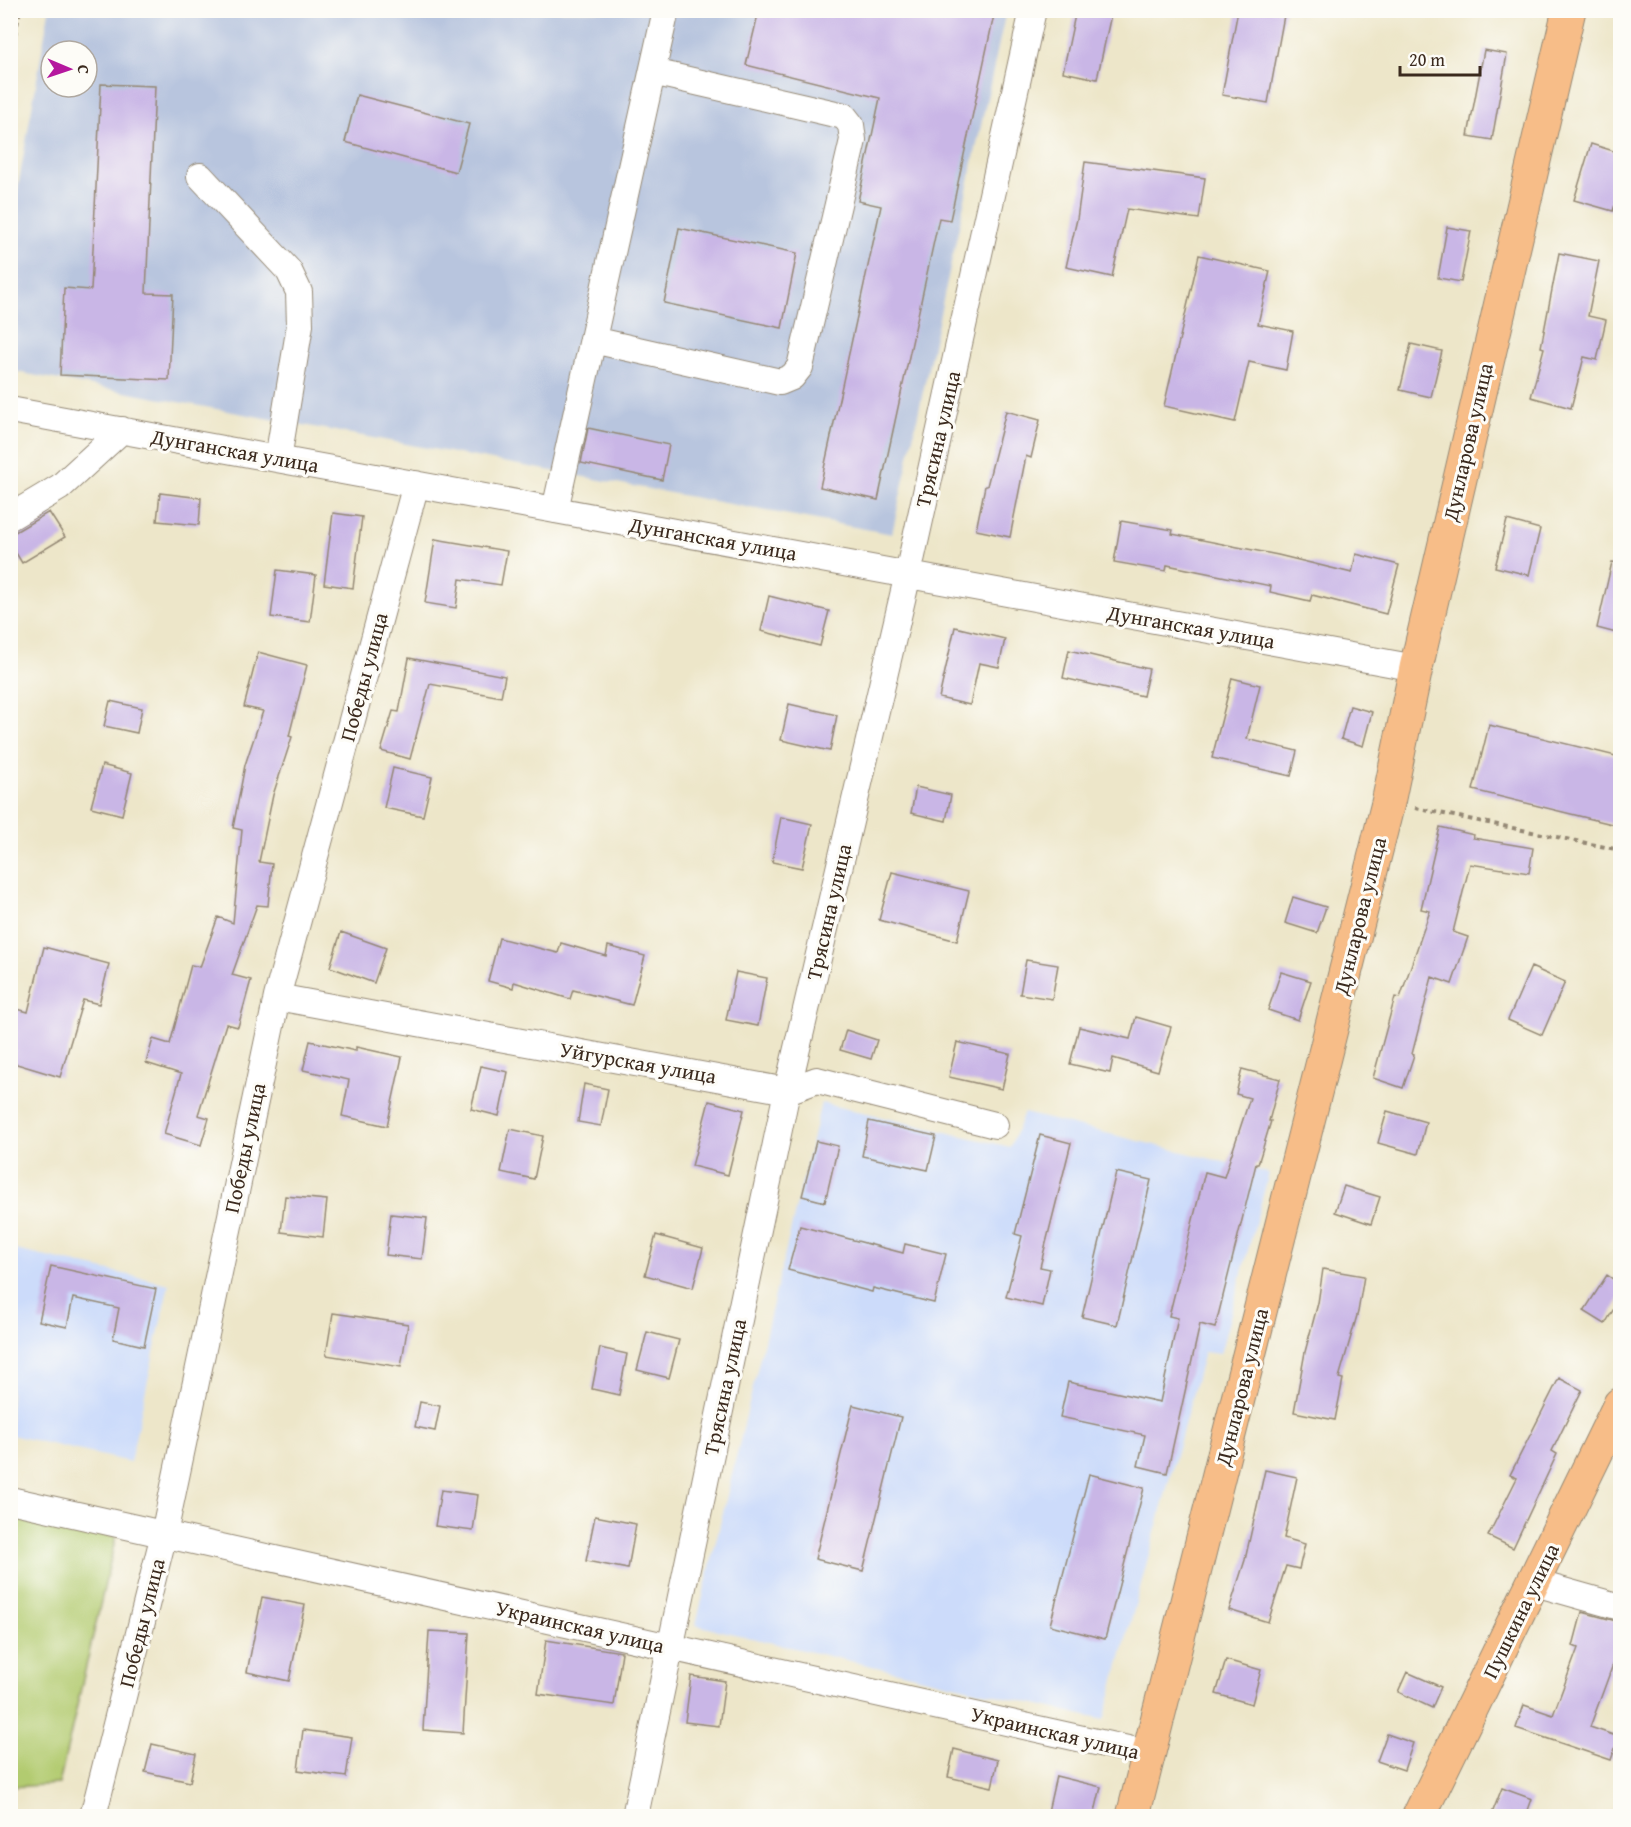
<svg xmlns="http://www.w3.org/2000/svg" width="1631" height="1827" viewBox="0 0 1631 1827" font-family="'Gentium Book Plus',serif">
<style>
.built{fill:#ccdbfa}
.industrial{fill:#b8c5de;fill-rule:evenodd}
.green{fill:#b2cb70;stroke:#767a47;stroke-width:1.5}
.building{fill:#c9b6e6}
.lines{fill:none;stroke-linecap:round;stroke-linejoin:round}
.minor-casing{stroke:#948874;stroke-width:28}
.major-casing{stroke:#948874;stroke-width:35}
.path{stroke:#948874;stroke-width:4;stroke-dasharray:4.5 4.5;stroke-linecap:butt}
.minor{stroke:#fff;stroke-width:26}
.major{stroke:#f7bd88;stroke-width:33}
.labels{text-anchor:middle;stroke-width:6;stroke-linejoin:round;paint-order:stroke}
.street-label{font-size:21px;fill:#3b2a1e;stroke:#fdfcf7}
</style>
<rect width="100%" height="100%" fill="#fdfcf7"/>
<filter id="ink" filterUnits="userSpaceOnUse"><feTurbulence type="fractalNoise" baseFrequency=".0167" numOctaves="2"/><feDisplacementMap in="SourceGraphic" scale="12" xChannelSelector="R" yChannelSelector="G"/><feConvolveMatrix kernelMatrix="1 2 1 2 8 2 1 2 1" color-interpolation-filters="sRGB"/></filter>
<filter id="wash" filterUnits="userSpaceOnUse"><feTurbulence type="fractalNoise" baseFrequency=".008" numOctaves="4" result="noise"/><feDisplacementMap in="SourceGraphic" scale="24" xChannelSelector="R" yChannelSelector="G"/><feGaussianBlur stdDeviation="1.35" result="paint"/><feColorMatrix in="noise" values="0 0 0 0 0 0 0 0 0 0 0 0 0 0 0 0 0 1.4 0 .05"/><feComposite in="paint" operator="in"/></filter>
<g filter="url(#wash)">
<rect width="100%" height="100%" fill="#ede6c9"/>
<path class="built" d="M 821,1103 L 1010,1147 L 1024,1113 L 1269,1173 L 1220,1354 L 1204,1352 L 1104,1720 L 696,1625 Z
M 11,1249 L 169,1284 L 130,1462 L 11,1435 Z"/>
<path class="industrial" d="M 49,11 L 1006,11 L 892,534 L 11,371 L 11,227 ZM 51,51 L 87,51 L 87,87 L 51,87 Z"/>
<path class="green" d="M 11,1515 L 116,1536 L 59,1784 L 11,1787 Z"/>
<g id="blocks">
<path class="building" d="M 759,10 L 972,10 L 994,15 L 950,220 L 939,218 L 878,500 L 820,487 L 881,206 L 858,201 L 880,98 L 746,65 Z
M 1076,10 L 1112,10 L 1097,79 L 1063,72 Z
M 1238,10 L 1285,10 L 1268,103 L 1222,95 Z
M 1484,50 L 1507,54 L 1492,140 L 1468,136 Z
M 101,84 L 155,86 L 146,293 L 173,294 L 169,380 L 60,375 L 64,288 L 91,290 Z
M 357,95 L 469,124 L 456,172 L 345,142 Z
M 1591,144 L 1620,153 L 1620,187 L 1613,211 L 1574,200 Z
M 1085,162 L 1205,178 L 1199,219 L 1127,209 L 1112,277 L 1066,267 L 1077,219 Z
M 1447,227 L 1471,231 L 1461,282 L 1438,278 Z
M 679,228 L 797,253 L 782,328 L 664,303 Z
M 1559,253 L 1599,261 L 1588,316 L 1606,320 L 1597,360 L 1584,357 L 1571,408 L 1531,397 L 1544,348 L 1541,347 Z
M 1199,255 L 1270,271 L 1258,324 L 1293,331 L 1286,370 L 1249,362 L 1235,422 L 1164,406 Z
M 1411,344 L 1442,351 L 1431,397 L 1400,390 Z
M 1006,411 L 1040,420 L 1031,458 L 1026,456 L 1010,537 L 976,530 L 985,486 L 987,486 Z
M 588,428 L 669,445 L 662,480 L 581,463 Z
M 160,493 L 201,498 L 199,525 L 157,521 Z
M 49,512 L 65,537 L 22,563 L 10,543 L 10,535 Z
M 333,513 L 362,517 L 353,588 L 324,584 Z
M 1507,520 L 1540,529 L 1529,575 L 1495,567 Z
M 1121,521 L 1173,530 L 1172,534 L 1278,555 L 1352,573 L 1356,554 L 1399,565 L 1386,614 L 1312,595 L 1310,601 L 1270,592 L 1271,586 L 1167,565 L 1166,571 L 1114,562 Z
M 435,539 L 507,551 L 501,585 L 460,579 L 456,608 L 425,603 Z
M 1612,562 L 1620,563 L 1620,634 L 1597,628 Z
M 277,570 L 316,575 L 310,622 L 271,617 Z
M 769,596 L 829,611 L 820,646 L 761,631 Z
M 955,627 L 1005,639 L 999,667 L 979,663 L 970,705 L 939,698 Z
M 1069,650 L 1149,669 L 1143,696 L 1063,678 Z
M 258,652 L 307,665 L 289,736 L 292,737 L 273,795 L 259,862 L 272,864 L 268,906 L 257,905 L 232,975 L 251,980 L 238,1027 L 226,1024 L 198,1115 L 209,1118 L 201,1145 L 164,1134 L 181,1074 L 146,1063 L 153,1039 L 170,1044 L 191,965 L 200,967 L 218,917 L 233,923 L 242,830 L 233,828 L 245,765 L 263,711 L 244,707 Z
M 409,658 L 505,676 L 501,697 L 430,684 L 410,759 L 381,751 L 393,711 L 399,712 Z
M 1232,678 L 1260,685 L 1247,739 L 1297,751 L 1291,776 L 1212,758 Z
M 110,701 L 142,708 L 137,733 L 104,726 Z
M 789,704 L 837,715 L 830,751 L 781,740 Z
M 1350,706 L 1372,712 L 1363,746 L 1341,739 Z
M 1489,725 L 1620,757 L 1620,826 L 1473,790 Z
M 102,765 L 132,773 L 122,815 L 91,807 Z
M 393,768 L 432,777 L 423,816 L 384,808 Z
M 916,787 L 951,795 L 946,821 L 911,813 Z
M 781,817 L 812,824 L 802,868 L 772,862 Z
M 1440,827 L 1474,835 L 1473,838 L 1533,848 L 1529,873 L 1470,864 L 1453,932 L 1468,937 L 1452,984 L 1432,977 L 1412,1054 L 1414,1055 L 1403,1088 L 1373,1078 L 1395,997 L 1400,998 L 1430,911 L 1421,909 Z
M 892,872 L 969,891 L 957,941 L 879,920 Z
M 1293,897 L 1326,907 L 1317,933 L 1285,923 Z
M 341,932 L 386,948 L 374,983 L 330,967 Z
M 499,938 L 558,953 L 561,943 L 606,956 L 608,946 L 645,956 L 632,1005 L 573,990 L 570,999 L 514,982 L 513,988 L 488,981 Z
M 44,947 L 109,964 L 99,1004 L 83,1000 L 60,1077 L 10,1062 L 10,1007 L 28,1012 Z
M 1026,960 L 1058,965 L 1052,999 L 1020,994 Z
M 1531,967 L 1565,982 L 1542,1035 L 1508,1020 Z
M 736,972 L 767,978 L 758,1026 L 726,1020 Z
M 1281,972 L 1311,981 L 1298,1020 L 1268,1010 Z
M 1136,1017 L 1171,1027 L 1158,1071 L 1113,1058 L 1110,1073 L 1070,1064 L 1079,1027 L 1130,1039 Z
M 846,1030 L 877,1040 L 871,1059 L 840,1050 Z
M 310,1041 L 356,1051 L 356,1047 L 402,1057 L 387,1126 L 342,1116 L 349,1080 L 303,1070 Z
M 957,1042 L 1010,1054 L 1002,1089 L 949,1077 Z
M 481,1066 L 508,1072 L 499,1116 L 471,1109 Z
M 1242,1069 L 1280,1079 L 1269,1121 L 1271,1121 L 1258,1164 L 1256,1164 L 1215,1328 L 1200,1324 L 1167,1473 L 1138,1466 L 1145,1435 L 1060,1417 L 1068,1382 L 1160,1402 L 1178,1318 L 1169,1316 L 1205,1172 L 1224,1177 L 1250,1098 L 1236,1094 Z
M 584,1084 L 608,1089 L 601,1126 L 578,1122 Z
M 709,1101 L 744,1110 L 728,1175 L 692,1166 Z
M 1387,1111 L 1426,1122 L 1418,1154 L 1378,1143 Z
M 869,1121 L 936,1136 L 928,1170 L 862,1156 Z
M 510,1129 L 543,1136 L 534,1179 L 501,1172 Z
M 1040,1135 L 1071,1143 L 1040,1267 L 1050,1269 L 1042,1306 L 1006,1297 L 1022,1236 L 1015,1234 Z
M 816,1141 L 838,1146 L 825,1202 L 802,1196 Z
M 1116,1172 L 1151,1180 L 1117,1325 L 1082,1317 Z
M 1344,1186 L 1380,1197 L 1371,1224 L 1335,1212 Z
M 285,1196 L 327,1200 L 323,1237 L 281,1232 Z
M 391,1214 L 427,1218 L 422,1259 L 386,1255 Z
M 800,1226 L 903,1253 L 905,1244 L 946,1254 L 934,1303 L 873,1288 L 872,1292 L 788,1270 Z
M 656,1235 L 703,1248 L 693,1288 L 645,1275 Z
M 51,1266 L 156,1289 L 144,1346 L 113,1339 L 119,1308 L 73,1298 L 67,1327 L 39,1321 Z
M 1323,1269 L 1364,1276 L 1358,1312 L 1339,1378 L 1343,1379 L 1335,1420 L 1294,1412 L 1305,1352 L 1318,1303 Z
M 1607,1275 L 1620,1284 L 1620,1298 L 1605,1324 L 1584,1311 Z
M 333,1313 L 408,1324 L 401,1367 L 326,1355 Z
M 647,1332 L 679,1340 L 669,1378 L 637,1370 Z
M 600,1348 L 627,1354 L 619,1395 L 592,1389 Z
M 1559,1378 L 1582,1390 L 1552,1451 L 1557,1454 L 1513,1548 L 1488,1536 L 1517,1478 L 1510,1475 Z
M 420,1402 L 440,1406 L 435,1431 L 415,1427 Z
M 853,1405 L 901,1417 L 863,1571 L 815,1559 Z
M 1265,1470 L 1297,1477 L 1284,1538 L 1305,1544 L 1299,1569 L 1286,1566 L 1268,1622 L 1229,1610 L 1245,1560 Z
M 1089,1474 L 1144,1488 L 1105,1639 L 1050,1625 Z
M 441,1490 L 478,1495 L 473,1531 L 435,1526 Z
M 595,1516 L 636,1524 L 628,1569 L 586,1561 Z
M 262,1597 L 305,1605 L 289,1681 L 247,1672 Z
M 1582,1612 L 1620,1622 L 1620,1661 L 1615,1659 L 1590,1727 L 1619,1737 L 1611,1760 L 1516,1728 L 1524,1705 L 1553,1715 L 1578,1648 L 1573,1646 Z
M 429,1631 L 469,1633 L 463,1733 L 423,1730 Z
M 546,1640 L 622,1652 L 614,1705 L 538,1694 Z
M 1226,1660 L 1261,1670 L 1252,1704 L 1216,1694 Z
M 1407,1672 L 1441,1687 L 1432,1708 L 1398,1692 Z
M 691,1676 L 725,1681 L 719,1726 L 685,1722 Z
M 303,1730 L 352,1737 L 346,1777 L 298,1770 Z
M 1387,1734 L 1413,1743 L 1404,1770 L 1377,1761 Z
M 152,1744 L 196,1754 L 190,1782 L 145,1772 Z
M 954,1749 L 998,1760 L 992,1787 L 948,1777 Z
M 1056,1776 L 1101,1787 L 1094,1816 L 1047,1816 Z
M 1502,1788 L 1532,1799 L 1526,1816 L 1491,1816 Z"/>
</g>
</g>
<g filter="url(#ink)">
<use href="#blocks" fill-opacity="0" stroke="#948874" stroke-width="1.5"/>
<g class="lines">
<defs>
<path id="minor" d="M 200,176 L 289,271 L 299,292 L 300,325 L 278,459
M 593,340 L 780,382 L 792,377 L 800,367 L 853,140 L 851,125 L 844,116 L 653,72
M 10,410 L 1416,668
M 555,510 L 666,10
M 10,517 L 60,487 L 122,430
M 277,997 L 787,1091 L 817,1080 L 995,1125
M 10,1500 L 1150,1754
M 1535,1583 L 1620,1607
M 93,1816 L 164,1534 L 277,997 L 416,484
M 635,1816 L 787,1091 L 908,574 L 1033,10"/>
<path id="major" d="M 1133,1816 L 1388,803 L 1416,668 L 1569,10
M 1419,1816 L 1620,1404"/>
</defs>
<use href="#minor" class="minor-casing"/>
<use href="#major" class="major-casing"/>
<path class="path" d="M 10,60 L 20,10
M 1415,808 L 1620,850"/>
<use href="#minor" class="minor"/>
<use href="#major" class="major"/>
</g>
</g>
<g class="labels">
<g class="street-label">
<text transform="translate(938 439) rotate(-77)" y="7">Трясина улица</text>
<text transform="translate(1468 442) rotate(-77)" y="7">Дунларова улица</text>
<text transform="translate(235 451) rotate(10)" y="7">Дунганская улица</text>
<text transform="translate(713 539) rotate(10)" y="7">Дунганская улица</text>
<text transform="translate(1191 627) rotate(10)" y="7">Дунганская улица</text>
<text transform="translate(364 677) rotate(-75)" y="7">Победы улица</text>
<text transform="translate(829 912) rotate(-77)" y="7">Трясина улица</text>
<text transform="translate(1360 916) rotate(-76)" y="7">Дунларова улица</text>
<text transform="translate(638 1063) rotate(10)" y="7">Уйгурская улица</text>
<text transform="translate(245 1148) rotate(-78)" y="7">Победы улица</text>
<text transform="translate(725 1387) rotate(-78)" y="7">Трясина улица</text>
<text transform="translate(1242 1387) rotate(-76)" y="7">Дунларова улица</text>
<text transform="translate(1521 1611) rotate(-64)" y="7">Пушкина улица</text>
<text transform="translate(142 1623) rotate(-76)" y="7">Победы улица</text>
<text transform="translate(580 1627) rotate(13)" y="7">Украинская улица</text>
<text transform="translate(1055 1733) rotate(13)" y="7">Украинская улица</text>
</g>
</g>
<rect width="1631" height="1827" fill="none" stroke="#fdfcf7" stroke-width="36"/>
<g transform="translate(69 69) rotate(92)"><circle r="28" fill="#fdfcf7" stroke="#afa8a0" stroke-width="1.5"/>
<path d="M0-4.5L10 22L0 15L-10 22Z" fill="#b5179e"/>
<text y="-9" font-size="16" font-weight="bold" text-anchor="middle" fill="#3b2a1e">С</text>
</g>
<path d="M1400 66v9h80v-9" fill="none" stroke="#3b2a1e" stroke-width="3"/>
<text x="1409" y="66" font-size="18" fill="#3b2a1e" stroke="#fdfcf7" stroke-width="4.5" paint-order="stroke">20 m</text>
</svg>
